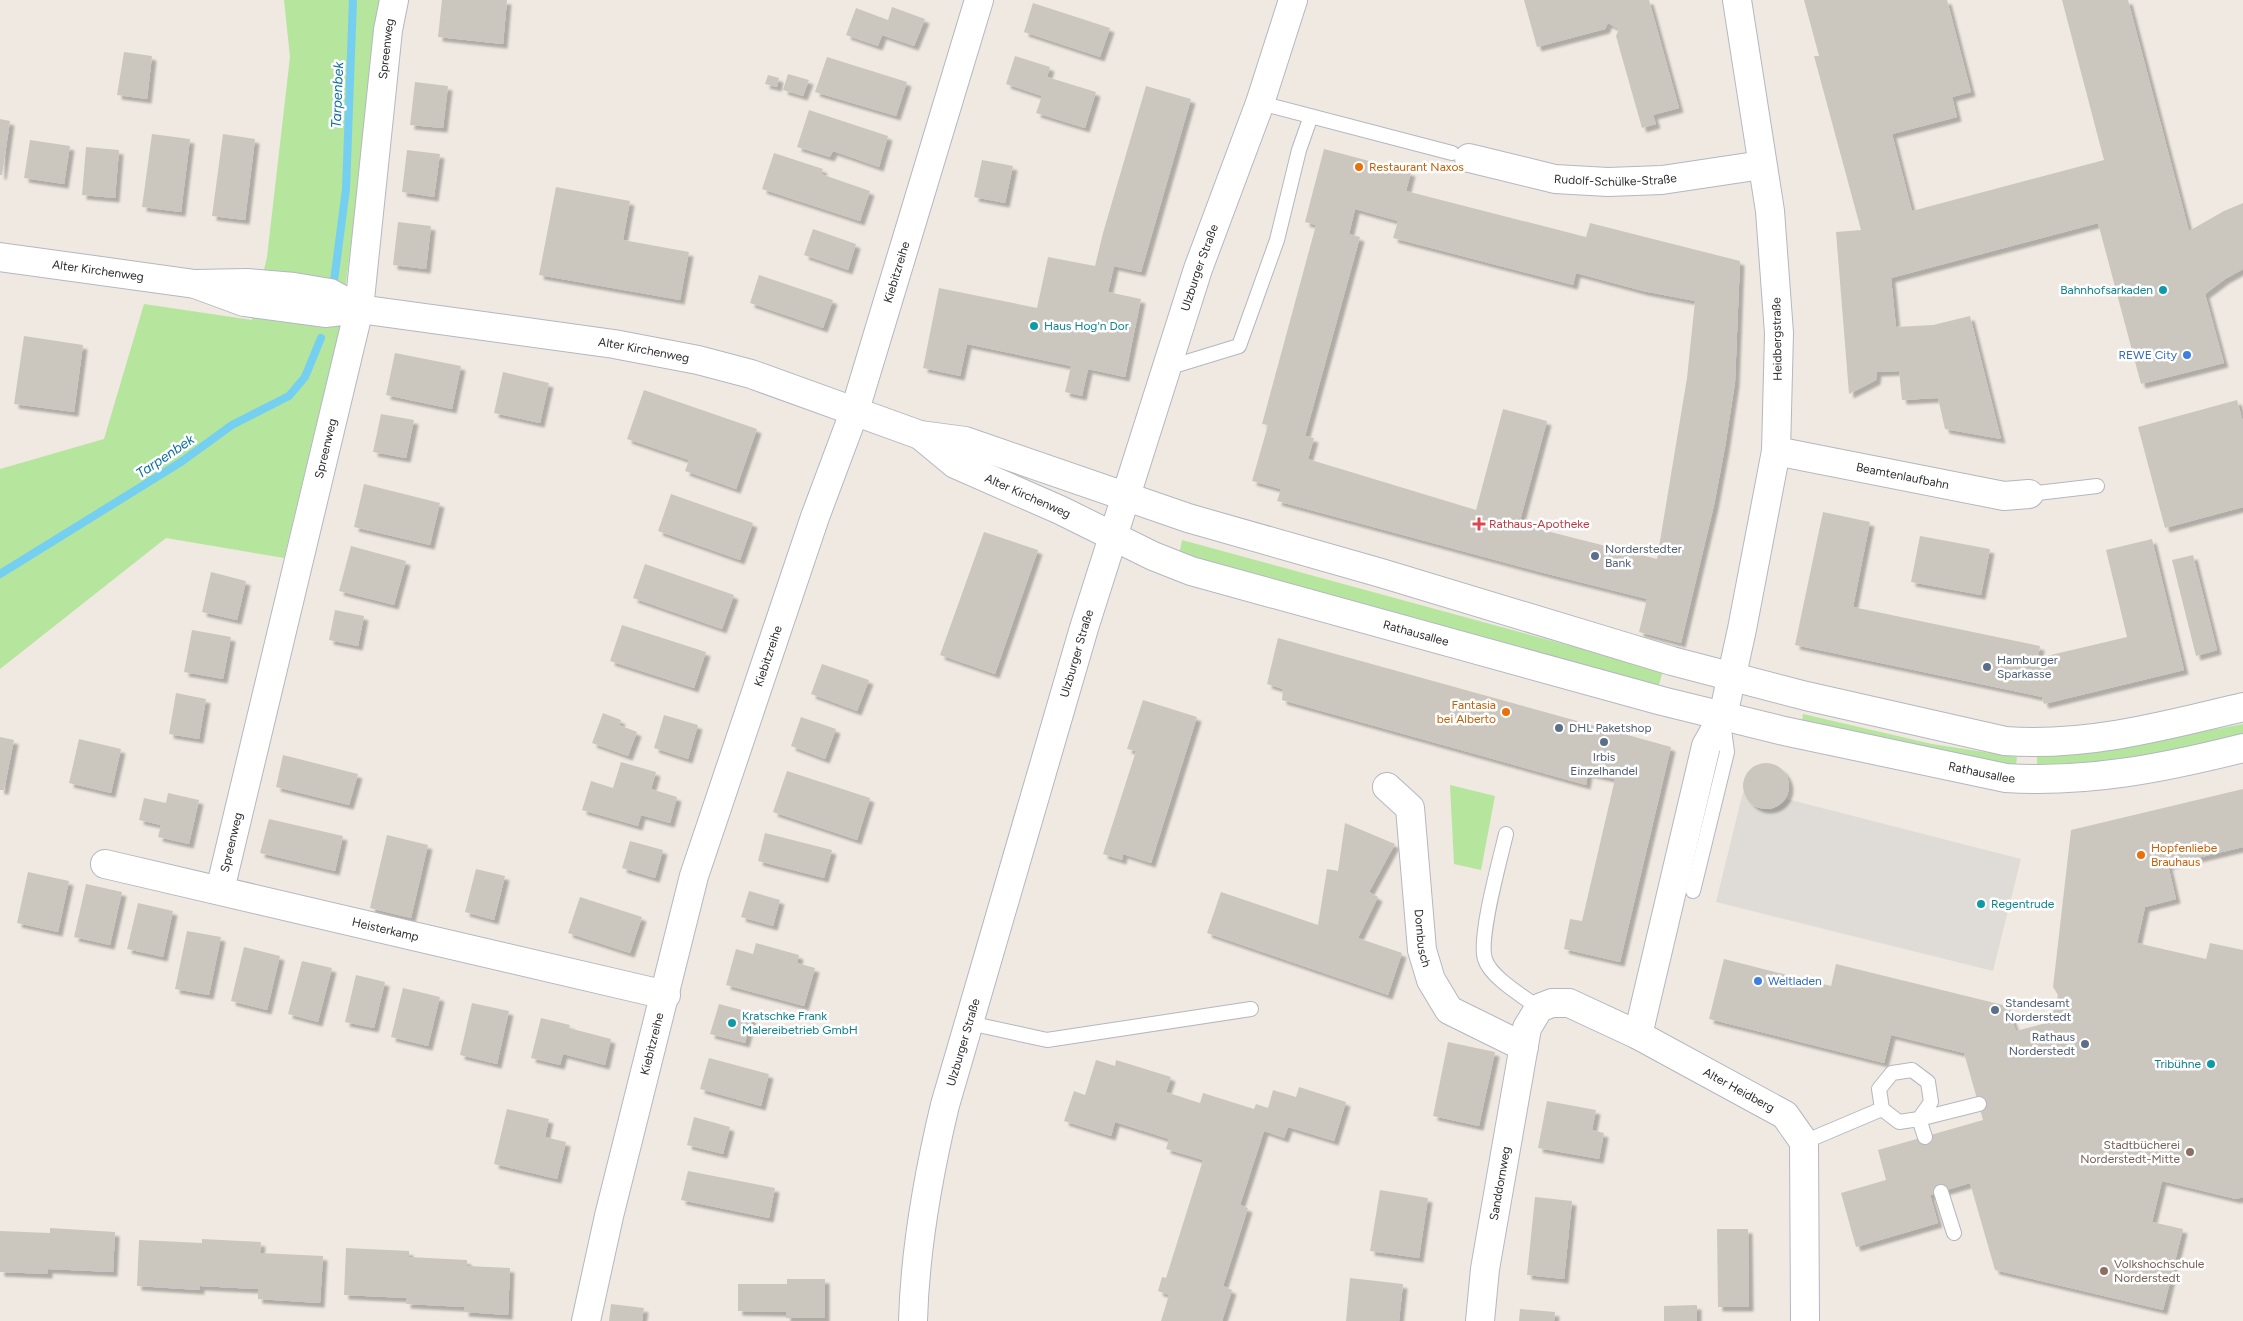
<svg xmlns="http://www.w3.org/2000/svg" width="2243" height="1321" viewBox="0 0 2243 1321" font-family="Figtree,sans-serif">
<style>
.green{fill:#b6e59e}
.plaza{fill:#dfdcd8}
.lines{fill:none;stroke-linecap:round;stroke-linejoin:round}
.stream{stroke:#75cff0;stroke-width:8}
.building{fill:#cbc7bf;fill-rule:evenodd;filter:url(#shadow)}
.lane-casing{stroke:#b4b7c1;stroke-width:16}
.street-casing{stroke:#b4b7c1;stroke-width:30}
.secondary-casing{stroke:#b4b7c1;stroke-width:30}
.lane{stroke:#fff;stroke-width:14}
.street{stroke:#fff;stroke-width:28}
.secondary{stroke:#fff;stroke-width:28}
.food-dot{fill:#e8710a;stroke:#fff;stroke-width:2}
.culture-dot{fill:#0f9aa8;stroke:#fff;stroke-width:2}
.shop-dot{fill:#3f7fe0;stroke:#fff;stroke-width:2}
.health-dot{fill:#e0444e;stroke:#fff;stroke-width:2}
.service-dot{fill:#5c6f8a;stroke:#fff;stroke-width:2}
.education-dot{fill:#8d6e63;stroke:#fff;stroke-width:2}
.labels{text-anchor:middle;stroke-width:5;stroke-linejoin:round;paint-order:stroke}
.street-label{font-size:12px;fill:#2e2e2e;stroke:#fff}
.food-label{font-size:12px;fill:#c56008;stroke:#fff;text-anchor:start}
.culture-label{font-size:12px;fill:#0d838f;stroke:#fff;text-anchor:start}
.shop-label{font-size:12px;fill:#366cbe;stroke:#fff;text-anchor:end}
.health-label{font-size:12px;fill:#be3a42;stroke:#fff;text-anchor:start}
.service-label{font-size:12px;fill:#4e5e75;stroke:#fff;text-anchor:start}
.education-label{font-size:12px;fill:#785e54;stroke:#fff;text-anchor:end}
.water-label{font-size:14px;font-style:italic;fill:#0d6fa3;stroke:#fff}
</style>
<defs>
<filter id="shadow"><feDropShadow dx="4.5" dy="4.5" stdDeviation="1" flood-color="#0004"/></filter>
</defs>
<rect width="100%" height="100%" fill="#efe9e1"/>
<path class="green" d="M 284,0 L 383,0 L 340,328 L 284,558 L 166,538 L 0,669 L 0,469 L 104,439 L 144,304 L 252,320 L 267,257 L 290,57 Z
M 1182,540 L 1663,671 L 1658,688 L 1178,560 Z
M 1803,714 L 1932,744 L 2017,757 L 2015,773 L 1801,728 Z
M 2243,724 L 2243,736 L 2228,742 L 2037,774 L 2037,754 L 2093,752 Z
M 1450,785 L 1495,796 L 1481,870 L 1454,864 Z"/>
<path class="plaza" d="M 1743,792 L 1754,807 L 1772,810 L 1787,799 L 2021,859 L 1993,971 L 1716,902 Z"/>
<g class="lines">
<path class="stream" d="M 334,281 L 346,189 L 353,0
M 0,574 L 181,462 L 232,425 L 289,396 L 305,377 L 321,338"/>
</g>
<path class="building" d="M 442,0 L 507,0 L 503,44 L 438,37 Z
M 1524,0 L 1649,0 L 1679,108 L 1653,115 L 1656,124 L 1642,128 L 1616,36 L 1619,29 L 1608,23 L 1605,29 L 1537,47 Z
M 1804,0 L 1947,0 L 1971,92 L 1952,97 L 1957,117 L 1892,134 L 1912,211 L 2104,160 L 2062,0 L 2128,0 L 2189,231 L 2224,211 L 2243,203 L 2243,269 L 2225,279 L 2205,294 L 2224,363 L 2141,384 L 2098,223 L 1891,278 L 1896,327 L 1933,325 L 1970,316 L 2001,439 L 1945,429 L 1938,398 L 1902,400 L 1899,371 L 1877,372 L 1876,380 L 1849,394 L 1836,232 L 1861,230 L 1814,56 L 1819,56 Z
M 1033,3 L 1110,28 L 1100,57 L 1024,32 Z
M 892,7 L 925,19 L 914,46 L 882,35 L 878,46 L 846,35 L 856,8 L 888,20 Z
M 124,52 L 152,56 L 147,99 L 117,95 Z
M 1015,56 L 1050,67 L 1047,77 L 1096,92 L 1085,128 L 1036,113 L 1042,96 L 1006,84 Z
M 827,57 L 907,82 L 896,116 L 815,92 Z
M 788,74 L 809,80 L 803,96 L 783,90 Z
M 768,75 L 779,78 L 777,87 L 765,84 Z
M 415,82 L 448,86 L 443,128 L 410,125 Z
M 1146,86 L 1191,99 L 1141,272 L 1114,266 L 1108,292 L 1141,299 L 1125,377 L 1088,369 L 1082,396 L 1065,392 L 1071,366 L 967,344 L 960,376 L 923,368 L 939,288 L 1037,308 L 1048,257 L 1095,266 L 1103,233 Z
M 809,110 L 888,136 L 879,167 L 833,151 L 830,157 L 797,147 Z
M 0,119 L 10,121 L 2,175 L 0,175 Z
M 152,134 L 190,139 L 181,212 L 142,207 Z
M 223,134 L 255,139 L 245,220 L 212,216 Z
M 30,140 L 70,146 L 64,184 L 24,178 Z
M 86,147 L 119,150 L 115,198 L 82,195 Z
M 1324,149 L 1411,172 L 1406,191 L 1586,237 L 1590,223 L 1740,261 L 1735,382 L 1725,447 L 1714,505 L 1681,643 L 1639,632 L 1647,599 L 1544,573 L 1277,501 L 1281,489 L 1252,481 L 1268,425 L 1262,424 L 1316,225 L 1305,222 ZM 1355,209 L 1398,221 L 1393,238 L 1573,285 L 1576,273 L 1643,291 L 1695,301 L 1687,378 L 1657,559 L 1519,524 L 1547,421 L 1503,409 L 1476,510 L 1308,459 L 1314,438 L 1305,436 L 1360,237 L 1349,234 Z
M 407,150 L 440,154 L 434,197 L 402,192 Z
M 774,153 L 823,169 L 821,174 L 870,191 L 860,221 L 762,189 Z
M 982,160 L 1013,166 L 1005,203 L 974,197 Z
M 556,187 L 630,201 L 623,240 L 689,252 L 680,300 L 539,275 Z
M 398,222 L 431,226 L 426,269 L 393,265 Z
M 813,229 L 856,244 L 848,270 L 804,255 Z
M 759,275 L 833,300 L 823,328 L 750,303 Z
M 24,336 L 83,345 L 74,412 L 14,404 Z
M 395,353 L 461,366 L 452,409 L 386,395 Z
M 503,372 L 549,383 L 540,423 L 494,413 Z
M 644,390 L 757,429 L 736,489 L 685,471 L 689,460 L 627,439 Z
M 2237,400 L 2243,422 L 2243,507 L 2165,528 L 2138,427 Z
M 381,414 L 414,420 L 406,458 L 373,452 Z
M 364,484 L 440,503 L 430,545 L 354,527 Z
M 671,494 L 753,523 L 740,560 L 658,531 Z
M 1823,512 L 1870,522 L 1853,607 L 2040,646 L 2038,658 L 2127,637 L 2106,550 L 2152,539 L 2184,670 L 2044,704 L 2042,697 L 1795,645 Z
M 984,532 L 1038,550 L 995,674 L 940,655 Z
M 1920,536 L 1990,549 L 1981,595 L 1911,582 Z
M 351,546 L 406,561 L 394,605 L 339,591 Z
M 2193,555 L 2217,650 L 2196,656 L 2172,560 Z
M 645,564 L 734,595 L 722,629 L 633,598 Z
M 211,572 L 246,581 L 237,620 L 202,612 Z
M 335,610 L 364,616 L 358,646 L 329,640 Z
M 622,625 L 706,652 L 694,688 L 610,661 Z
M 192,630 L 231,637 L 223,679 L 184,672 Z
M 1278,638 L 1671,747 L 1620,962 L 1564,949 L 1570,919 L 1582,921 L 1615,779 L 1588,773 L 1586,785 L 1282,700 L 1283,689 L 1267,684 Z
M 822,664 L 869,680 L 857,711 L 811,694 Z
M 176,693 L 206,699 L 199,739 L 169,734 Z
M 1143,700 L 1197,717 L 1151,863 L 1123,854 L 1122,860 L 1103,854 L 1136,751 L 1127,749 Z
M 603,713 L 621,720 L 619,725 L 637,732 L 628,756 L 592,743 Z
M 664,715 L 698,725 L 688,759 L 654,748 Z
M 801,717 L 836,729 L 825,759 L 791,746 Z
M 0,737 L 14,740 L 4,790 L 0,790 Z
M 79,739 L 121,749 L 111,793 L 69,783 Z
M 283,755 L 358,774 L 349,805 L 276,787 Z
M 621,762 L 656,772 L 651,789 L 677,797 L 670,823 L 641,815 L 638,826 L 582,810 L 591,781 L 613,788 Z
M1743 786a23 23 0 1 1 46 0a23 23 0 1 1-46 0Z
M 787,771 L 870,798 L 857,840 L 773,812 Z
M 2243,789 L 2243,847 L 2168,865 L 2176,899 L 2145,907 L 2137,943 L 2206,959 L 2210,943 L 2243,950 L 2243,1197 L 2236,1199 L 2162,1181 L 2152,1222 L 2183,1229 L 2163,1310 L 1995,1270 L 1970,1183 L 1930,1195 L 1938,1223 L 1856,1247 L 1841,1193 L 1886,1180 L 1878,1150 L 1983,1120 L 1964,1053 L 1891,1035 L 1884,1063 L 1709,1019 L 1724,959 L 1831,986 L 1836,964 L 2007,1006 L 2016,1031 L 2050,1022 L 2058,995 L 2053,987 L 2071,830 Z
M 168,793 L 199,800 L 189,844 L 158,837 L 161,825 L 139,820 L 144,798 L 166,803 Z
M 269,819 L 343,836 L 335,871 L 260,853 Z
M 1345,823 L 1395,844 L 1369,892 L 1378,897 L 1358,938 L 1402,953 L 1388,995 L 1207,933 L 1221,892 L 1318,925 L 1327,869 L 1338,871 Z
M 765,833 L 832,850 L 824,878 L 758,861 Z
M 387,835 L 428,845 L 411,918 L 370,908 Z
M 630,841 L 663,850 L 655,878 L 622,868 Z
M 476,869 L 505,876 L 494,920 L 465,912 Z
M 28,872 L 69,881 L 58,932 L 17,923 Z
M 86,884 L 122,892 L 110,945 L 74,937 Z
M 749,891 L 780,900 L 773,926 L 741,917 Z
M 580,897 L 642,917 L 630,953 L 568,933 Z
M 138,903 L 173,911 L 163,957 L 127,949 Z
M 187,931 L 221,937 L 209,995 L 175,989 Z
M 756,943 L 799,955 L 797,963 L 815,968 L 804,1006 L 726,985 L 736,949 L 753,954 Z
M 244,947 L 280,956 L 267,1010 L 231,1001 Z
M 302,961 L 332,968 L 318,1022 L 288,1014 Z
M 356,975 L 385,982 L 374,1028 L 345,1022 Z
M 403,988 L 440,997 L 428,1046 L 391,1037 Z
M 472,1003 L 509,1011 L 497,1064 L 460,1055 Z
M 719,1004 L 753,1013 L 745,1043 L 710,1034 Z
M 541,1018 L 570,1025 L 569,1028 L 611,1039 L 605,1065 L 563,1054 L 560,1065 L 531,1058 Z
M 1448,1042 L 1495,1052 L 1479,1126 L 1433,1116 Z
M 709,1058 L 769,1074 L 761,1106 L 700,1089 Z
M 1096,1060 L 1115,1066 L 1116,1060 L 1171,1077 L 1166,1092 L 1200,1103 L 1203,1093 L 1254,1109 L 1256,1104 L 1268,1108 L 1273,1090 L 1296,1097 L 1299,1087 L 1346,1102 L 1334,1141 L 1288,1127 L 1284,1138 L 1264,1131 L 1240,1205 L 1248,1208 L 1223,1286 L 1232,1290 L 1222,1321 L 1161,1321 L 1169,1295 L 1158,1291 L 1162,1277 L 1166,1278 L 1203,1160 L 1166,1149 L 1169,1139 L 1115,1122 L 1111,1136 L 1064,1121 L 1074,1091 L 1085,1095 Z
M 1547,1101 L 1596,1110 L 1592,1130 L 1604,1133 L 1599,1159 L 1538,1148 Z
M 507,1109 L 549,1119 L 545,1137 L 566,1142 L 557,1179 L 494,1164 Z
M 694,1117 L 730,1127 L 723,1154 L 687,1145 Z
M 688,1171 L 775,1188 L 769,1218 L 681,1200 Z
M 1380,1190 L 1428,1198 L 1419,1258 L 1370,1251 Z
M 1535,1197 L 1572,1201 L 1564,1279 L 1527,1275 Z
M 50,1228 L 115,1232 L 113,1272 L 48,1269 L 48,1274 L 0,1272 L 0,1231 L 50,1233 Z
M 1717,1229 L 1748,1229 L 1749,1307 L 1718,1307 Z
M 202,1239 L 261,1242 L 260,1253 L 323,1256 L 320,1303 L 258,1299 L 258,1289 L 200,1286 L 200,1290 L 137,1286 L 139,1240 L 202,1243 Z
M 346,1248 L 409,1251 L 409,1257 L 467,1260 L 467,1266 L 510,1268 L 508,1315 L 464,1312 L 465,1307 L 406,1304 L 407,1298 L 344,1295 Z
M 1350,1278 L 1403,1284 L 1399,1321 L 1346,1321 Z
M 787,1279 L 825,1279 L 825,1318 L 786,1318 L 786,1312 L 738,1311 L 738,1284 L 787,1284 Z
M 611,1304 L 644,1308 L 642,1321 L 609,1321 Z
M 1697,1305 L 1697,1321 L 1664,1321 L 1664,1306 Z
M 1520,1309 L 1555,1312 L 1554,1321 L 1519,1321 Z"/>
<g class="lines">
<defs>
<path id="lane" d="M 1260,103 L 1452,153
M 1167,368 L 1239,346 L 1277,240 L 1299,150 L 1311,116
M 2029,494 L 2097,486
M 1506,834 C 1500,860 1478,938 1485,959 C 1490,977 1524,997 1539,1008
M 1693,891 L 1727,752 L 1723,722
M 969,1023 L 1047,1040 L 1251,1009
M 1925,1137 L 1919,1119 L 1979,1104
M 1804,1142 L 1882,1109 L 1879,1089 L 1892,1073 L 1912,1070 L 1928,1082 L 1931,1102 L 1919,1119 L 1899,1122 L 1882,1109
M 1941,1192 L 1954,1233"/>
<g id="street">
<path id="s1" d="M 1469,158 L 1555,179 L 1608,182 L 1662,180 L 1762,165"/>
<path id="s2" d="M 1776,451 L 2004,496 L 2029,494"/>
<path id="s3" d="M 1387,787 L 1410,808 L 1422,950 L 1431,980 L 1449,1010 L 1524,1047"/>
<path id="s4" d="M 105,864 L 666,995"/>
<path id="s5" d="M 220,890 L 359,309 L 388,30 L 394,0"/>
<path d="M 1638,1035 L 1706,746 L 1723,716 L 1742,629 L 1776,451 L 1779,333 L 1770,211 L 1737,0"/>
<path id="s6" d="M 586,1321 L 609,1216 L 694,876 L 815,517 L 855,410 L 979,0"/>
<path id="s7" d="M 1480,1321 L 1485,1269 L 1527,1028 L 1539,1008 L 1552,1003 L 1569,1003 L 1638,1035 L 1785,1115 L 1804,1142 L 1805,1321"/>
</g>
<g id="secondary">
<path id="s8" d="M 0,257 L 195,284 L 247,283 L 294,287 L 330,293 L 359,309"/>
<path id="s9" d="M 195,284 L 244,302 L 325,313 L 359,309 L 614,344 L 698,360 L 751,374 L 920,435 L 965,441 L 1188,518 L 1381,573 L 1672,661 L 1806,696 L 2005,741 C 2086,747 2165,726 2243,707"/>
<path id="s10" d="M 920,435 L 955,464 L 1060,510 L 1153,556 L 1191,571 L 1662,701 L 1784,731 L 2006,778 C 2089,783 2163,768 2243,748"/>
<path id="s11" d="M 913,1321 C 915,1248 928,1176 945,1105 L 1084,628 L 1198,269 L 1260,103 L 1293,0"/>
</g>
</defs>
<use href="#lane" class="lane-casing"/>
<use href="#street" class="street-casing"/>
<use href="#secondary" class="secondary-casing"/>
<use href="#lane" class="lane"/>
<use href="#street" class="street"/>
<use href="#secondary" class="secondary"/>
</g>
<g class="food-dot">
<circle cx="1359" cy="167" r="5"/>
<circle cx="1506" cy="712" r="5"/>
<circle cx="2141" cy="855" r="5"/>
</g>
<g class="culture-dot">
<circle cx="2163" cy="290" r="5"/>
<circle cx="1034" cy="326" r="5"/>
<circle cx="1981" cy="904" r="5"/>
<circle cx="732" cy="1023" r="5"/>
<circle cx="2211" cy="1064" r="5"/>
</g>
<g class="shop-dot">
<circle cx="2187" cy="355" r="5"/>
<circle cx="1758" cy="981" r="5"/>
</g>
<path class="health-dot" d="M1476.5 516.5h5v5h5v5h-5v5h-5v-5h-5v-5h5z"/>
<g class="service-dot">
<circle cx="1595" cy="556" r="5"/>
<circle cx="1987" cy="667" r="5"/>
<circle cx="1559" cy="728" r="5"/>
<circle cx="1604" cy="742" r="5"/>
<circle cx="1995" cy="1010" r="5"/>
<circle cx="2085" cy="1044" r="5"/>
</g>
<g class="education-dot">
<circle cx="2190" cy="1152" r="5"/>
<circle cx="2104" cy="1271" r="5"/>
</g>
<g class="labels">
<g class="street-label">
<text dy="4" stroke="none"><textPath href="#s5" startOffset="859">Spreenweg</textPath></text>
<text dy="4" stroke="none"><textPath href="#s1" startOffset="149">Rudolf-Schülke-Straße</textPath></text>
<text dy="4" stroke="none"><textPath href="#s11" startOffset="1094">Ulzburger Straße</textPath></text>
<text dy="4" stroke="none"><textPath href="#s8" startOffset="99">Alter Kirchenweg</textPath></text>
<text dy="4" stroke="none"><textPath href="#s6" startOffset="1095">Kiebitzreihe</textPath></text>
<text transform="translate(1777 339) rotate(-91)" y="4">Heidbergstraße</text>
<text dy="4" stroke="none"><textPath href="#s9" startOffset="456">Alter Kirchenweg</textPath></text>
<text dy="4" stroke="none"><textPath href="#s5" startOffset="454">Spreenweg</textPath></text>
<text dy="4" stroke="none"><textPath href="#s2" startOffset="129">Beamtenlaufbahn</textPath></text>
<text dy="4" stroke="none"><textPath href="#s10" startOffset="125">Alter Kirchenweg</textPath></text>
<text dy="4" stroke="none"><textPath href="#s10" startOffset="538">Rathausallee</textPath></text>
<text dy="4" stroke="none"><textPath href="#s11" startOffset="689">Ulzburger Straße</textPath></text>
<text dy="4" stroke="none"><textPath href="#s6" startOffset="690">Kiebitzreihe</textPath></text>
<text dy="4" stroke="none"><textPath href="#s10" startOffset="1121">Rathausallee</textPath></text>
<text dy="4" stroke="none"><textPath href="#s5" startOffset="49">Spreenweg</textPath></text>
<text dy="4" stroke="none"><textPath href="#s4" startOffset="288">Heisterkamp</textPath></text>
<text dy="4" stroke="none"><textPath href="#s3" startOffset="162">Dornbusch</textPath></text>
<text dy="4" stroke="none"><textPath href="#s11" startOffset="284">Ulzburger Straße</textPath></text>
<text dy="4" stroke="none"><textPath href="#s6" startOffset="285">Kiebitzreihe</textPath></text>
<text dy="4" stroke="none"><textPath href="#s7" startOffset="542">Alter Heidberg</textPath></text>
<text dy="4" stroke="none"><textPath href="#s7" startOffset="139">Sanddornweg</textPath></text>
</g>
<g class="food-label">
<text x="1369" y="171">Restaurant Naxos</text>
<text x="1496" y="709" text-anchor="end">Fantasia<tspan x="1496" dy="14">bei Alberto</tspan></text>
<text x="2151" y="852">Hopfenliebe<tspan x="2151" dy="14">Brauhaus</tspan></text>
</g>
<g class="culture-label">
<text x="2153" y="294" text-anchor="end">Bahnhofsarkaden</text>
<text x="1044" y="330">Haus Hog'n Dor</text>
<text x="1991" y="908">Regentrude</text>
<text x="742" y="1020">Kratschke Frank<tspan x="742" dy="14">Malereibetrieb GmbH</tspan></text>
<text x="2201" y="1068" text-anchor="end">Tribühne</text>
</g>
<g class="shop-label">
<text x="2177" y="359">REWE City</text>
<text x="1768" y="985" text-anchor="start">Weltladen</text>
</g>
<g class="health-label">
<text x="1489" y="528">Rathaus-Apotheke</text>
</g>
<g class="service-label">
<text x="1605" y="553">Norderstedter<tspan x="1605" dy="14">Bank</tspan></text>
<text x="1997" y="664">Hamburger<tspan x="1997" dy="14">Sparkasse</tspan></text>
<text x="1569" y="732">DHL Paketshop</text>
<text x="1604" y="761" text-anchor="middle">Irbis<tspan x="1604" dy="14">Einzelhandel</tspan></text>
<text x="2005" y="1007">Standesamt<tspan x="2005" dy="14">Norderstedt</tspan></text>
<text x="2075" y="1041" text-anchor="end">Rathaus<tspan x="2075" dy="14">Norderstedt</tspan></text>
</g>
<g class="education-label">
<text x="2180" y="1149">Stadtbücherei<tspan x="2180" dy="14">Norderstedt-Mitte</tspan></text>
<text x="2114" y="1268" text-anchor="start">Volkshochschule<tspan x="2114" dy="14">Norderstedt</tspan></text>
</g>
<g class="water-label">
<text transform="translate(337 95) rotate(-88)" y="5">Tarpenbek</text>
<text transform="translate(165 456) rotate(-34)" y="5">Tarpenbek</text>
</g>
</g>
</svg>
